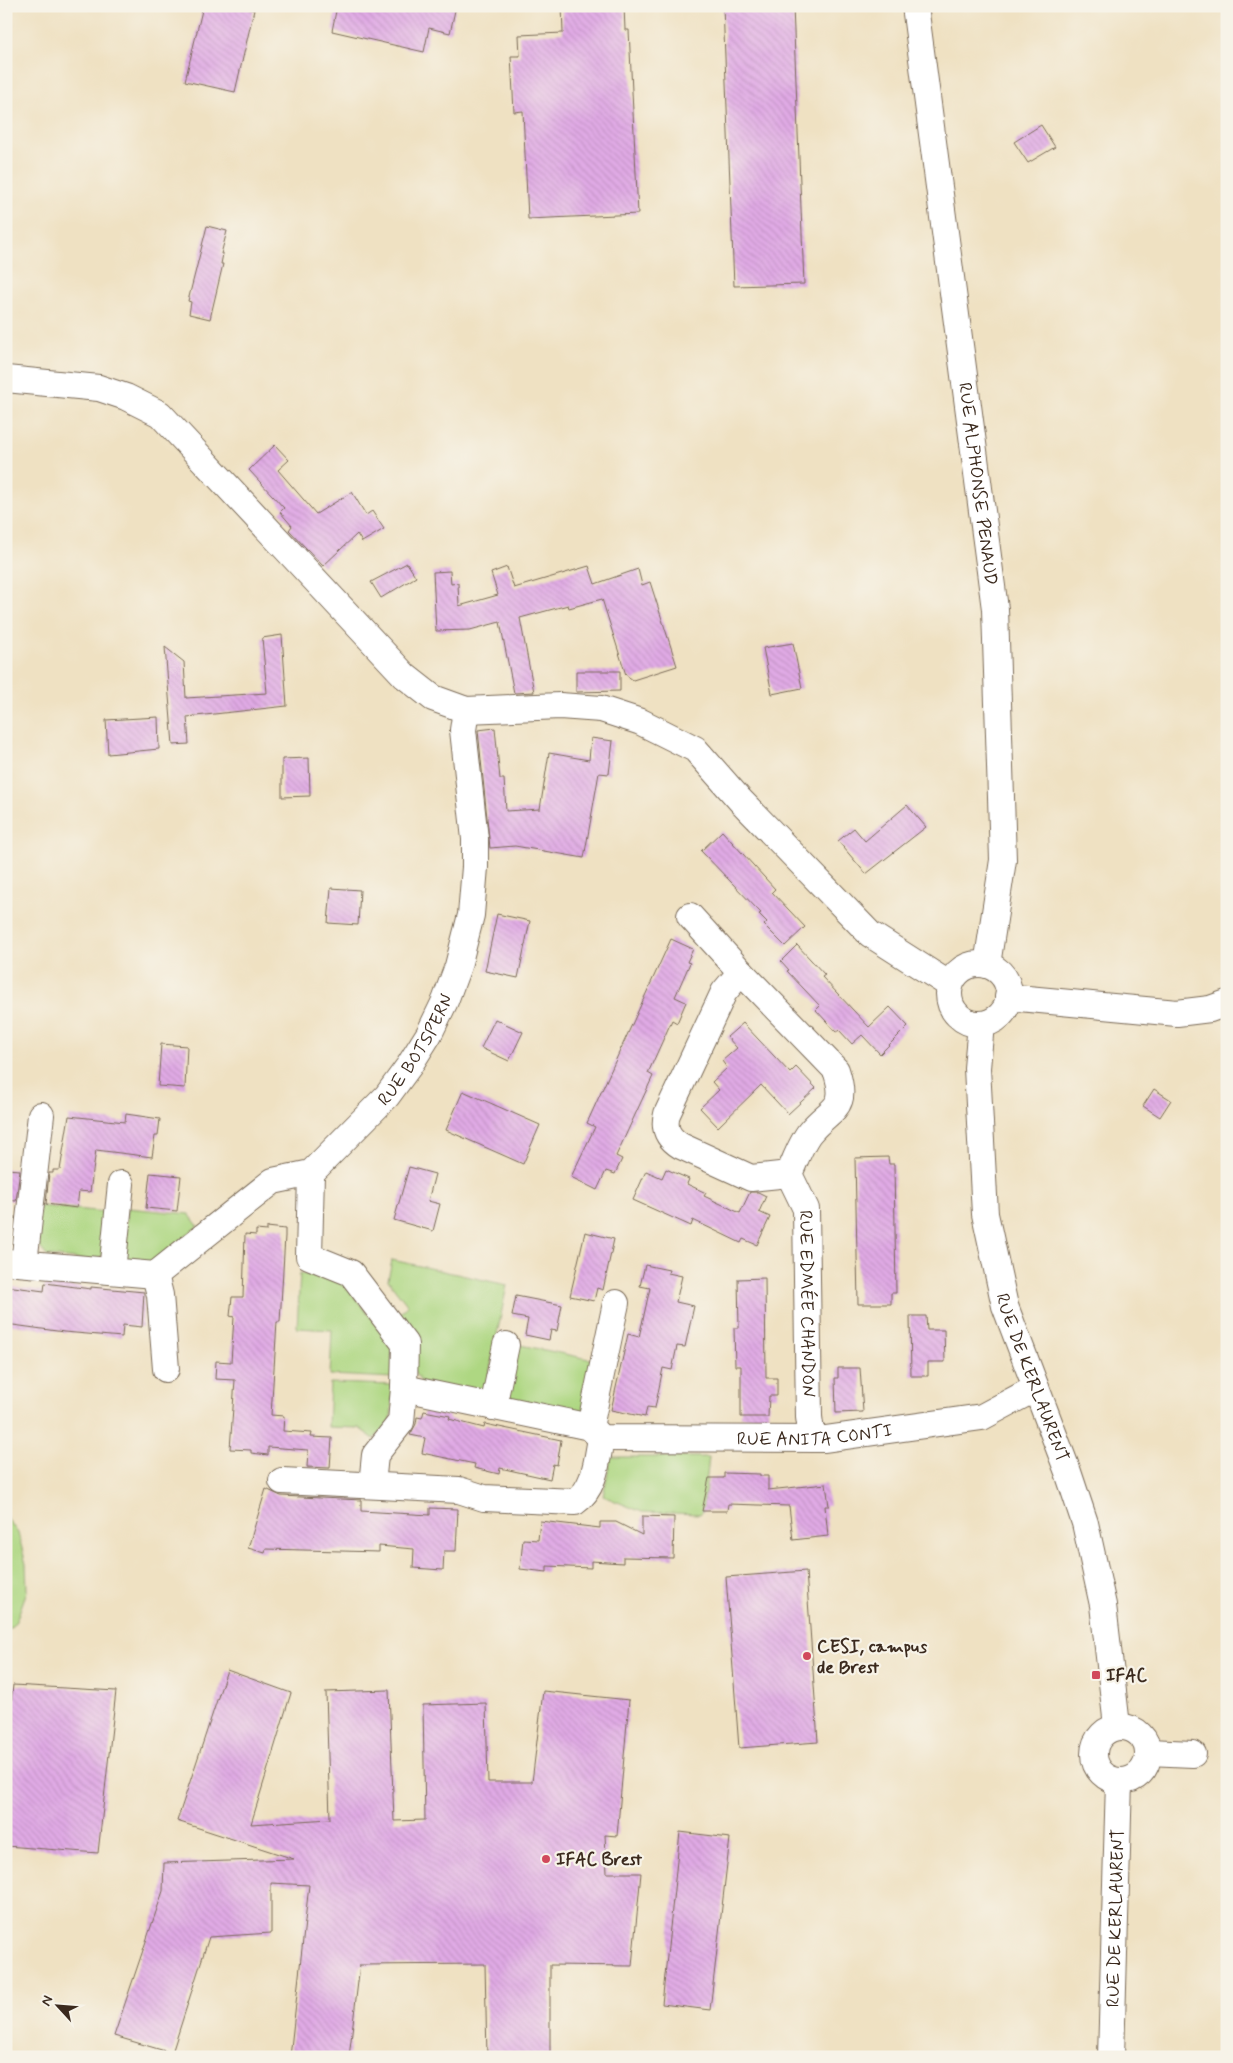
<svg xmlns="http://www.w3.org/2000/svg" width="1233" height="2063" viewBox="0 0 1233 2063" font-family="Mynerve,sans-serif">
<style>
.green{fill:#aed782;stroke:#748050}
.building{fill:url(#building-back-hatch)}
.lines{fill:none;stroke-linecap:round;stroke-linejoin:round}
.minor-casing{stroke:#7a6a57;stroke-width:28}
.minor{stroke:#fff;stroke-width:26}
.poi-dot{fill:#d1495b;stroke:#f7f3e8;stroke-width:2}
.labels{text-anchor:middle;stroke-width:4.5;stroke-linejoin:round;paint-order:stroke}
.street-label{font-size:18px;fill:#3b2a1e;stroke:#f7f3e8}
.poi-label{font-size:18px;font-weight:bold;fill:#3b2a1e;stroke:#f7f3e8;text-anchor:start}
</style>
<defs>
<pattern id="building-back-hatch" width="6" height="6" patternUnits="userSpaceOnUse" patternTransform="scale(1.25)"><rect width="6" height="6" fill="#e0aae5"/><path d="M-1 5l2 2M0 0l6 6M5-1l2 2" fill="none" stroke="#c192c4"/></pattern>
</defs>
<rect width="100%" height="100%" fill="#f7f3e8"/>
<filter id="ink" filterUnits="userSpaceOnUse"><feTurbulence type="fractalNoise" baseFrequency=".02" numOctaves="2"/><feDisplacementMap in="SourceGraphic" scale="10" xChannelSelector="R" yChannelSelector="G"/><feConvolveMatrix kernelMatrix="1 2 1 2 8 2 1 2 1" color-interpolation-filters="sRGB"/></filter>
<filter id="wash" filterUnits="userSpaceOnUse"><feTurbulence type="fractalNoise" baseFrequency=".0096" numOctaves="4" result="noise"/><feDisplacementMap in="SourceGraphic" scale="20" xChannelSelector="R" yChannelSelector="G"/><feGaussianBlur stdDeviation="1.12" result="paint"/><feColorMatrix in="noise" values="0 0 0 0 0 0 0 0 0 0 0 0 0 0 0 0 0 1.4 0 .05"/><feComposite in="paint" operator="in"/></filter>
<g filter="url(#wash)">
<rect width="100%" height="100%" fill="#efe1c2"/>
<path class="green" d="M 40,1206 L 107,1212 L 102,1256 L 95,1261 L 47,1256 L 36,1243 Z
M 128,1208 L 189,1214 L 198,1226 L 148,1265 L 130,1263 L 123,1255 Z
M 392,1260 L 507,1285 L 486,1389 L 479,1394 L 422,1383 L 413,1371 L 395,1317 L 408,1306 L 388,1280 Z
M 300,1273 L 343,1282 L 395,1348 L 393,1378 L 330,1375 L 332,1330 L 297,1328 Z
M 515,1344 L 594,1360 L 584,1409 L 576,1414 L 510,1400 L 505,1393 Z
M 330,1383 L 393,1385 L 391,1421 L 374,1439 L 359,1428 L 328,1427 Z
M 611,1457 L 709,1457 L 703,1511 L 700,1514 L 642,1512 L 603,1496 Z
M 6,1517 L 18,1533 L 26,1564 L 27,1591 L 16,1621 L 6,1633 Z"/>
<g id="blocks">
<path class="building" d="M 203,6 L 239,6 L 254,10 L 235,92 L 185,81 Z
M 337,6 L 456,6 L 450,33 L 429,28 L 424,52 L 332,31 Z
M 562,6 L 624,6 L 625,30 L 629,30 L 638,214 L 528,219 L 523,111 L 514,112 L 511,56 L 520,56 L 519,35 L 563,33 Z
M 723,6 L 793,6 L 804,284 L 734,286 Z
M 1041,125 L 1055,147 L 1028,163 L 1014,142 Z
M 207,226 L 227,231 L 221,254 L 223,254 L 221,264 L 223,264 L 210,319 L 189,314 L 191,302 L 188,301 Z
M 275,445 L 289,460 L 278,470 L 316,514 L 352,492 L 366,515 L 372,511 L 384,529 L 362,542 L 357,534 L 323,566 L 289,530 L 292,526 L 280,512 L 284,508 L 249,470 Z
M 407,563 L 416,577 L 381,598 L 371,582 Z
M 589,566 L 595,584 L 638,569 L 642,585 L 650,582 L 677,666 L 633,680 L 626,675 L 602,599 L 569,608 L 568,605 L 520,618 L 534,692 L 514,693 L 500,622 L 470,630 L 436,631 L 433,572 L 450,571 L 451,584 L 458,583 L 459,606 L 498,595 L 491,573 L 507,567 L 514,588 Z
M 282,635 L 287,706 L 187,717 L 189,744 L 173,745 L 165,647 L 184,662 L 186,698 L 267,693 L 262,638 Z
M 793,643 L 802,688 L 772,694 L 763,648 Z
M 576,671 L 620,671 L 620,691 L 576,692 Z
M 158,717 L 159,749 L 108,754 L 106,720 Z
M 495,728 L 500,779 L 504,779 L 506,811 L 540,809 L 549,753 L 589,760 L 591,738 L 613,741 L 609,774 L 599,773 L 584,858 L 515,846 L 490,848 L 478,730 Z
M 309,758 L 310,796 L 282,797 L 282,759 Z
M 907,805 L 926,827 L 866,874 L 838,841 L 854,828 L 865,841 Z
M 722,831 L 775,889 L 772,892 L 805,927 L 785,946 L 764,925 L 767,922 L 759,914 L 761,913 L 701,851 Z
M 331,888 L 360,890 L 358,925 L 328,923 Z
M 497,914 L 530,921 L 518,978 L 485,971 Z
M 671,939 L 693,949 L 687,962 L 690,963 L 675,997 L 686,1002 L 677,1023 L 672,1020 L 648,1073 L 653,1076 L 616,1156 L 622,1159 L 615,1174 L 606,1171 L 597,1190 L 571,1177 L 595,1127 L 587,1123 Z
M 797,945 L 825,975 L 822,977 L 869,1027 L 890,1007 L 908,1026 L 880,1054 L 862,1035 L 852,1044 L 839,1030 L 836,1032 L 816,1010 L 820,1006 L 787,971 L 789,970 L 781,961 Z
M 495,1019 L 523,1032 L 509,1061 L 481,1048 Z
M 743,1023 L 790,1073 L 796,1067 L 816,1088 L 788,1114 L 761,1085 L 718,1127 L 700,1108 L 719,1090 L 712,1082 L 727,1068 L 722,1061 L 737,1048 L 727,1037 Z
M 161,1044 L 187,1046 L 185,1088 L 158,1086 Z
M 1154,1089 L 1171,1100 L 1160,1117 L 1143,1106 Z
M 463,1091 L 540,1125 L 523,1164 L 446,1130 Z
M 126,1114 L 160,1119 L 158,1136 L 155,1136 L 152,1157 L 96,1150 L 90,1192 L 79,1191 L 77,1208 L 46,1204 L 49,1173 L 53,1173 L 53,1170 L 60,1170 L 69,1116 L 125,1122 Z
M 888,1157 L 889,1164 L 894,1164 L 896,1293 L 891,1293 L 891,1304 L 858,1304 L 855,1158 Z
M 409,1167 L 435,1174 L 428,1201 L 440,1204 L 433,1231 L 394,1220 Z
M 6,1169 L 20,1170 L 16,1201 L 6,1200 Z
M 666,1169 L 689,1179 L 687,1184 L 706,1193 L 704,1196 L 740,1213 L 750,1192 L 758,1192 L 766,1196 L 759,1212 L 770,1217 L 757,1245 L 743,1239 L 741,1243 L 693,1220 L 691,1226 L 633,1200 L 646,1171 L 662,1178 Z
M 150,1173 L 181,1176 L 177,1211 L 146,1208 Z
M 267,1227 L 285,1229 L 285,1236 L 280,1322 L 277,1322 L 271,1415 L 284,1416 L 283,1431 L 312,1433 L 311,1437 L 332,1438 L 330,1468 L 307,1467 L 308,1450 L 268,1447 L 268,1455 L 251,1453 L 251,1450 L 230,1449 L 235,1380 L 215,1379 L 216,1361 L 231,1362 L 234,1317 L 230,1316 L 232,1297 L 243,1297 L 245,1234 L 256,1235 L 256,1230 L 267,1231 Z
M 585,1232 L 614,1239 L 603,1290 L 597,1288 L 594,1301 L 570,1296 Z
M 645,1265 L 669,1270 L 668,1273 L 682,1276 L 676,1302 L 694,1306 L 685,1347 L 677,1346 L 672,1370 L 663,1368 L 655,1408 L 647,1407 L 645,1417 L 611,1410 L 628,1334 L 639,1337 L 650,1288 L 640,1286 Z
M 765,1278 L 766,1378 L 777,1378 L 777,1396 L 769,1396 L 768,1417 L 741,1417 L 741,1366 L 735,1366 L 734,1328 L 739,1328 L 738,1279 Z
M 45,1283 L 91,1289 L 91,1287 L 144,1292 L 142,1327 L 123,1325 L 122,1337 L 64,1332 L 6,1324 L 6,1286 L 44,1291 Z
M 516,1296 L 562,1305 L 557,1331 L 551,1330 L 549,1340 L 525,1335 L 528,1319 L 512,1316 Z
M 910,1316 L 926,1316 L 927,1330 L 944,1330 L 945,1362 L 928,1362 L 928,1376 L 911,1376 Z
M 838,1368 L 860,1368 L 863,1412 L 836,1413 L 835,1378 L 838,1378 Z
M 424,1411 L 450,1416 L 449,1419 L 484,1428 L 485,1424 L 561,1440 L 557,1465 L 553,1464 L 550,1479 L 500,1468 L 499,1474 L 474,1468 L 475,1464 L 422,1453 L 425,1438 L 410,1435 L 416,1424 L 417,1417 L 422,1418 Z
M 724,1473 L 760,1474 L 760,1476 L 768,1476 L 768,1490 L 826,1484 L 829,1506 L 825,1506 L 828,1536 L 793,1540 L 789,1506 L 728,1504 L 727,1511 L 702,1511 L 709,1478 L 724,1478 Z
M 266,1489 L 281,1496 L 361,1500 L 361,1511 L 430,1515 L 430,1508 L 458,1509 L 456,1551 L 444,1551 L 443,1570 L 413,1568 L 414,1549 L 379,1546 L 379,1552 L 266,1549 L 265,1553 L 248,1548 Z
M 642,1516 L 674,1517 L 673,1558 L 623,1557 L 623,1563 L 591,1561 L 591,1568 L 547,1566 L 547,1572 L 520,1569 L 523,1539 L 538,1540 L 540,1521 L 600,1528 L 600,1522 L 616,1522 L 642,1535 Z
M 806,1571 L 818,1742 L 739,1748 L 726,1577 Z
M 227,1670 L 291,1693 L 251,1824 L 330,1819 L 326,1692 L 389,1690 L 394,1821 L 425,1820 L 423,1705 L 486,1703 L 488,1782 L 532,1782 L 543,1691 L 629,1700 L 617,1836 L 605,1835 L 607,1873 L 641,1873 L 632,1966 L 550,1965 L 550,2057 L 487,2057 L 485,1964 L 360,1965 L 349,2057 L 290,2057 L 309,1885 L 271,1883 L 271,1933 L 209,1937 L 172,2053 L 114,2036 L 163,1891 L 164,1863 L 294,1859 L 177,1821 Z
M 13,1685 L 116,1691 L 98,1853 L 6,1846 L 6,1749 Z
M 680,1832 L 730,1838 L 710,2010 L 662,2004 Z"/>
</g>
</g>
<g filter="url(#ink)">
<use href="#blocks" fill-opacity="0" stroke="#7a6a57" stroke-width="1"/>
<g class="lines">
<defs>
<g id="minor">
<path id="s1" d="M 915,6 L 995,609 L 1003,860 L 987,965"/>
<path d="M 6,379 L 99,388 L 126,397 L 160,414 L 405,676 L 433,698 L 466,710 L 560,706 L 601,709 L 641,722 L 695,749 L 740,800 L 870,934 L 950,985"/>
<path d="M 690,916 L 741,972"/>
<circle cx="979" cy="994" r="30"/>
<path d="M 1008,997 L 1177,1013 L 1210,1009 L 1227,1003"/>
<path id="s2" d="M 981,1024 L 977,1068 L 985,1214 L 1005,1306 L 1068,1472 L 1085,1523 L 1103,1605 L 1117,1726"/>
<path id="s3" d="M 311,1173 L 309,1256 L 351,1273 L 405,1344 L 404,1388 L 590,1427 L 601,1438 L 825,1439 L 982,1417 L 1036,1388"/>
<path id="s4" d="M 789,1174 L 751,1178 L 681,1146 C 668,1138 663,1129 667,1114 L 724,992 L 741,972 L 836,1070 C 849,1110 832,1106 810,1132 C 801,1143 795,1161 789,1174 L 806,1209 L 809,1417 L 812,1439"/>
<path id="s5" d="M 6,1262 L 155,1275 L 273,1181 L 311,1173 L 387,1096 L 409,1066 L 429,1034 L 445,1001 L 458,966 L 471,915 L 475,867 L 475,839 L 463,730 L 466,710"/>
<path d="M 24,1263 L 41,1115"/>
<path d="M 112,1271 L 121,1184"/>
<path d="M 155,1275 L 160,1295 L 166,1369"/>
<path d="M 493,1407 L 506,1345"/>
<path d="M 590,1427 L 616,1303"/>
<path d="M 282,1481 L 459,1490 L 484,1498 L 575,1502 C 595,1489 597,1460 601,1438"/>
<path d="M 372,1485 L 375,1455 L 401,1422 L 404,1388"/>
<circle cx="1121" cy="1754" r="27"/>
<path d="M 1148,1752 L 1193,1754"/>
<path id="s6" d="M 1111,2057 L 1119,1781"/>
</g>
</defs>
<use href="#minor" class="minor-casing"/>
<use href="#minor" class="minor"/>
</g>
</g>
<g class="poi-dot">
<circle cx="807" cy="1656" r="5"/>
<rect x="1091" y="1670" width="10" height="10" rx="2.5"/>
<circle cx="546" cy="1859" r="5"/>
</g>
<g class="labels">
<g class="street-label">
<text dy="6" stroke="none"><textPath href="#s1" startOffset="482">RUE ALPHONSE PENAUD</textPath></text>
<text dy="6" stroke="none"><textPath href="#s5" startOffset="502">RUE BOTSPERN</textPath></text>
<text dy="6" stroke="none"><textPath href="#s4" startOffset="706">RUE EDMÉE CHANDON</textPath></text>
<text dy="6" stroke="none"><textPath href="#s2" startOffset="361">RUE DE KERLAURENT</textPath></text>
<text dy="6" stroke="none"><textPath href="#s3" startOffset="681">RUE ANITA CONTI</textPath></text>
<text dy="6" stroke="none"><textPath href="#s6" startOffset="139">RUE DE KERLAURENT</textPath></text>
</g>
<g class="poi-label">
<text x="817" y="1652">CESI, campus<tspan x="817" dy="21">de Brest</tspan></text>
<text x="1106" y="1681">IFAC</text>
<text x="556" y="1865">IFAC Brest</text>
</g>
</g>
<rect width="1233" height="2063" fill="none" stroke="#f7f3e8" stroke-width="25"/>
<g transform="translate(58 2006) rotate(296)" stroke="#f7f3e8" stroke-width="4" paint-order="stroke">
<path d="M0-4L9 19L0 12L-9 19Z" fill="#3b2a1e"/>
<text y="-8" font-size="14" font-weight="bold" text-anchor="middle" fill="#3b2a1e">N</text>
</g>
</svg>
